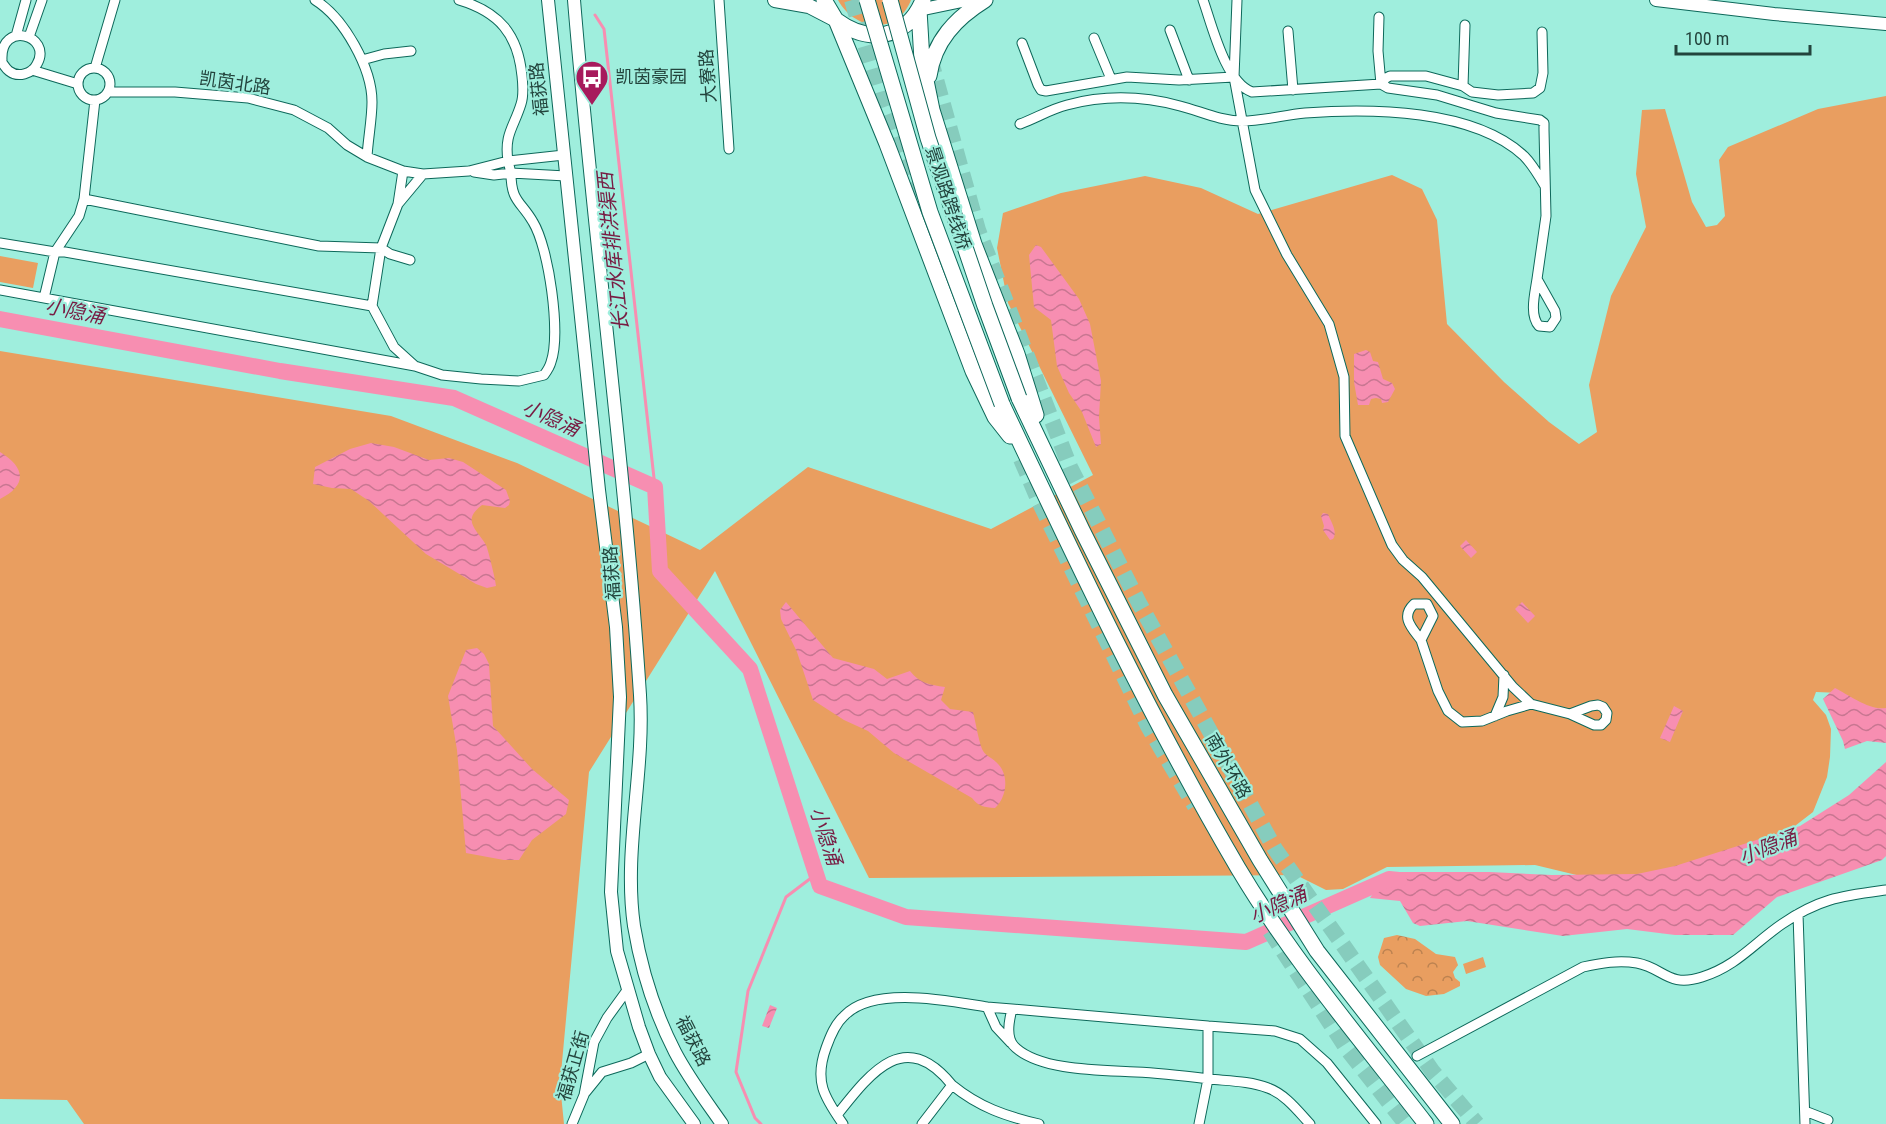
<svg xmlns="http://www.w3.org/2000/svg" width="1886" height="1124" viewBox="0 0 1886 1124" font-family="'Roboto Condensed','Noto Sans SC',sans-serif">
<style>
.grass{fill:#e99e60}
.park{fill:url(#park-crowns)}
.water{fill:url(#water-waves)}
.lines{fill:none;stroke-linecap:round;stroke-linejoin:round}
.stream{stroke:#f78eb1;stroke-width:3}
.river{stroke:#f78eb1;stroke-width:16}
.motorway-tunnel{stroke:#86ccbd;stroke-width:16;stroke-dasharray:16 8;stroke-linecap:butt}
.minor-casing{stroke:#0d685a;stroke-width:11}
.tertiary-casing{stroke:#0d685a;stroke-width:14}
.secondary-casing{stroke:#0d685a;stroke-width:16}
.trunk-casing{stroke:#0d685a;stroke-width:17}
.minor{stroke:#fff;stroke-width:9}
.tertiary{stroke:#fff;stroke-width:12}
.secondary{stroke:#fff;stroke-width:14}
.trunk{stroke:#fff;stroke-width:15}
.trunk-bridge-casing{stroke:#0d685a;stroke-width:17;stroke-linecap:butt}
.trunk-bridge{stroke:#fff;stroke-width:15}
.labels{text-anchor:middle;stroke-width:4.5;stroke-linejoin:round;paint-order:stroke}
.street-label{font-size:18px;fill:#23443d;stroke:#9feedd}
.poi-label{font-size:18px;fill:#23443d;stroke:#9feedd;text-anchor:start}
.water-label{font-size:20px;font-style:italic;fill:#781c43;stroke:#9feedd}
</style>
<defs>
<pattern id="park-crowns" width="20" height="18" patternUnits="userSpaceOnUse" patternTransform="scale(1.5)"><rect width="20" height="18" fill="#e99e60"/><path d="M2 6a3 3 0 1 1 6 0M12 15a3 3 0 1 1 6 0" fill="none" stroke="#bc8250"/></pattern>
<pattern id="water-waves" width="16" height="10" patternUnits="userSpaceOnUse" patternTransform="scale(1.5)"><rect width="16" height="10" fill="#f78eb1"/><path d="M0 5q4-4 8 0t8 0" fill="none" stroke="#c87691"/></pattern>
</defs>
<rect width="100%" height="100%" fill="#9feedd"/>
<path class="grass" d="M 838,0 L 911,0 C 897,36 855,31 838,0 Z
M 1886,96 L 1886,716 L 1841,693 L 1816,692 L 1813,700 L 1826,715 L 1831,729 L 1830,757 L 1827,777 L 1813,812 L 1778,839 L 1675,883 L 1589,878 L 1535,865 L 1387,867 L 1343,889 L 1326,890 L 1296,875 L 869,878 L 715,571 L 589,772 L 560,1084 L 564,1124 L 84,1124 L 67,1100 L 0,1099 L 0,351 L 391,416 L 517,463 L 700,550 L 808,467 L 991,529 L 1093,475 L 1008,303 L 997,248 L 1003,213 L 1061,193 L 1145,176 L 1201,188 L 1258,214 L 1392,175 L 1422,189 L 1437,220 L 1447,324 L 1504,382 L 1549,422 L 1579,444 L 1597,432 L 1589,385 L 1611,296 L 1646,227 L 1636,174 L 1642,110 L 1665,109 L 1692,202 L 1706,227 L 1717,225 L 1725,216 L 1719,160 L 1728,147 L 1818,109 Z
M 0,256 L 38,263 L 33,288 L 0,282 Z
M 1483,957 L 1486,967 L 1466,974 L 1463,964 Z"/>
<path class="park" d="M 1397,935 L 1415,939 L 1436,954 L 1455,957 L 1458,965 L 1453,972 L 1455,978 L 1460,982 L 1460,986 L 1444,994 L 1426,996 L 1406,989 L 1380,965 L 1378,957 L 1384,938 Z"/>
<path class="water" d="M 1036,245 L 1041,247 L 1079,299 L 1090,324 L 1101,381 L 1099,417 L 1101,444 L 1096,447 L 1082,412 L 1069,393 L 1057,366 L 1051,320 L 1034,307 L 1029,255 Z
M 1366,350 L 1370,352 L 1373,361 L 1378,362 L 1383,379 L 1392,383 L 1395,389 L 1388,402 L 1382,403 L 1381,399 L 1376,398 L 1371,399 L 1369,405 L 1358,405 L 1354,382 L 1354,354 Z
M 371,443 L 394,447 L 429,460 L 449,458 L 463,462 L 506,490 L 510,501 L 509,505 L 505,508 L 482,505 C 461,521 477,529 486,545 C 488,549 496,582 496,586 L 487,588 L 476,584 L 426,554 L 369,501 L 351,489 L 332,488 L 313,484 L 315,467 L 350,449 Z
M 0,452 C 25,467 28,485 0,499 Z
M 1323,513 L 1328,514 C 1331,522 1338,532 1333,539 L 1330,540 L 1323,530 L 1324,526 L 1321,516 Z
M 1466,540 L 1477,552 L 1471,558 L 1460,546 Z
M 786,602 L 833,658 L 874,669 L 887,679 L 910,671 C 919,683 930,685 945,687 L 941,700 L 950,709 L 973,712 C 976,724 978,738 982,749 C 985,756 991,757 996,762 C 1010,774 1007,797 995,808 C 984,807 979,807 972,798 L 894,753 L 868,731 L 844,720 L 813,700 L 797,652 L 781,619 L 780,610 Z
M 1522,602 L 1535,616 L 1528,623 L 1515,609 Z
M 477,648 L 484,654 L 489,664 L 493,726 L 532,769 L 569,800 L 566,814 L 532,840 L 519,860 L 504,860 L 466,853 L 457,750 L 448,696 L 466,650 Z
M 1835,688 C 1849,695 1870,711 1886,708 L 1886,743 L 1867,741 L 1845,749 L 1843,741 L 1823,699 Z
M 1674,706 L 1683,711 L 1670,742 L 1660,738 Z
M 1886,762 L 1886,856 L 1882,860 L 1777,897 L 1733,935 L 1675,935 L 1627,929 L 1563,936 L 1467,921 L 1420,926 L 1413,923 L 1400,901 L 1370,898 L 1387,872 L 1490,872 L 1552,875 L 1637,874 L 1675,866 L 1800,826 L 1849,795 Z
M 770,1005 L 777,1008 L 769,1028 L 762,1026 Z"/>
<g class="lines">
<path class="stream" d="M 595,15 L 604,29 L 655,487
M 761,1124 L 755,1118 L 736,1072 L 748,991 L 786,897 L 815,875"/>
<path class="river" d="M 0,319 L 280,371 L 454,398 L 655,487 L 660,571 L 750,669 L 820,886 L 906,917 L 1246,942 L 1389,879 L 1399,880"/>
<path class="motorway-tunnel" d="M 852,0 L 881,99 L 968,339 L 986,381
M 930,58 L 978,230 L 1070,467 L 1139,603 L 1275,849 L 1433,1072 L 1477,1124
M 1021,459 L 1038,499 L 1148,726 L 1195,806
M 1270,931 L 1347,1049 L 1406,1124"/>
<defs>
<path id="minor" d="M 315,0 C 344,18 372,68 372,102 C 372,119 368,139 367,157
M 719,0 L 729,149
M 1203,0 C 1212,25 1225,82 1252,92 L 1381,84 L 1388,88 L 1437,95 L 1496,113 L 1540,120 L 1544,123 L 1544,130 L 1546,216 L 1537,279
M 1237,0 L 1234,77 L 1255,190 L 1287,255 L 1329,324 L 1344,377 L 1345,436 L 1392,545 L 1403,560 L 1422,577 L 1513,687 L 1531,704 L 1570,714 L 1594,725 L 1601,725 L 1606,720 L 1607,713 L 1603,707 L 1598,705 L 1591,706 L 1570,714
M 1379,17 L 1378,51 L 1381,84
M 1170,30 L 1189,80
M 1288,31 L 1293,90
M 16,36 L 26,0
M 29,37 L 42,0
M 1094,38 L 1111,79
M 1022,43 L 1038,85 L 1041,90 L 1046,91 L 1127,77 L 1179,80 L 1234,77
M 0,60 C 3,63 5,68 9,71 C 18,78 32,74 37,64 C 53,35 0,20 2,60
M 362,60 L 384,54 L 411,51
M 95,68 L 115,0
M78 84a16 16 0 1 1 32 0a16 16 0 1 1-32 0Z
M 32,70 L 78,84
M 1381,84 L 1386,78 L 1390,76 L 1426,76 L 1463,86 L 1472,92 L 1498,95 L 1533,93 L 1540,88 L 1543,73 L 1542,32
M 1463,86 L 1465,25
M 108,92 L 175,92 L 248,98 L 294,110 L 328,128 L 347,145 L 367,157 L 403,171 L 423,174 L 469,171 L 508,161 C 504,134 514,127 521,104 C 524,95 523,85 522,76 C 518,34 499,12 459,0
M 1020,124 C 1036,118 1051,109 1067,105 C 1104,95 1143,96 1180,106 C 1200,111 1220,121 1242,121 C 1263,121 1284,115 1305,113 C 1371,108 1474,109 1524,156 C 1532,164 1539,176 1545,186
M 564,155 L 508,161 L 511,173 L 566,176
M 423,174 L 398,204 L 381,248 L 372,306 L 394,347 L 415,366 L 442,375 L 481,379 L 519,381 L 544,375 C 547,371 550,366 551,362 C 561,334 549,248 533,222 C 521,201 511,202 511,173 L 494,175 L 474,172
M 84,199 L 95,100
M 398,204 L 403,171
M 0,243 L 55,252 L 65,252 L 372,306
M 1537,279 L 1555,311 L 1556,318 L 1550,327 L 1539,326 C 1529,315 1535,293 1537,279 Z
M 0,290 L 415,366
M 44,298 L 55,252 L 79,216 L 84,199 L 319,246 L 381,248 L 390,254 L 410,260
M 1421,640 C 1412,628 1400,617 1414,604 L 1427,604 L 1433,616 L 1421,640 L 1438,691 L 1448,711 L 1462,722 L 1482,721 L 1507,711 L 1531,704
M 1495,716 L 1503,697 L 1504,675
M 1798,914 L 1805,1124
M 1208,1026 L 1012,1009 C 1009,1021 1005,1039 1016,1048 C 1042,1071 1102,1070 1136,1072 C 1161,1073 1185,1076 1209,1079 C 1229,1081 1250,1081 1268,1088 C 1285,1094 1298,1111 1310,1124
M 1011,1043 L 996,1027 L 987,1007 L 1012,1009
M 1417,1056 L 1583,967 C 1601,963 1618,960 1637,963 C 1664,968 1668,988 1702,977 C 1737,966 1754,943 1782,924 C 1820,898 1842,896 1886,890
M 952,1085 C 979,1107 1005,1116 1039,1124
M 585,1093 L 602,1072 L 631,1063 L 649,1054
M 1805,1111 L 1828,1120
M 837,1115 C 871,1072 905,1027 952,1085 L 922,1124
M 572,1124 L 584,1095 L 594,1042 L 607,1018 L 628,989
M 843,1124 C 824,1097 814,1081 826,1048 C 830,1037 835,1024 844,1016 C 873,985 949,1001 987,1007
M 1199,1124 L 1208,1079 L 1208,1026 L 1275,1031 L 1300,1039 L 1327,1063 L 1376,1124"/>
<path id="tertiary" d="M 548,0 L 599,490 L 616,627 L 620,697 L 611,892 L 617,951 L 639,1027 L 649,1054 L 660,1077 L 694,1124
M 574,0 C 593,232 625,463 640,695 C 645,772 623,850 634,926 C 641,968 655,1013 675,1052 C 688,1077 706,1101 722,1124
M 1656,0 L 1774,14 L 1886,24
M 919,10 L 967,0"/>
<path id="secondary" d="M 775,0 L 809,6 L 836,20"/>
<path id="trunk" d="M 824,0 L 836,20 L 887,144 L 973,371 L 995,417 L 1010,436
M 919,10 L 922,61 L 932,110 L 974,244 L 1017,354 L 1036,415
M 836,20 C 868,44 907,40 923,0
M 929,76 C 934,41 956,18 985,0
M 1019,398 L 1082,530 L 1165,695 L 1260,860 L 1317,951 L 1452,1124
M 1002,404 C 1076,561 1150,718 1238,868 C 1292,959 1362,1041 1426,1124"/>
</defs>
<use href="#minor" class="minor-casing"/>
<use href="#tertiary" class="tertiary-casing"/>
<use href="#secondary" class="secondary-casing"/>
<use href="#trunk" class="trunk-casing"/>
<use href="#minor" class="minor"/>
<use href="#tertiary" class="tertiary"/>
<use href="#secondary" class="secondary"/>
<use href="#trunk" class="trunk"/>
<defs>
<path id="trunk-bridge" d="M 867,0 L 930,212 L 1002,404
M 890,0 L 928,138 L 985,306 L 1019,398"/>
</defs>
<use href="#trunk-bridge" class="trunk-bridge-casing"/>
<use href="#trunk-bridge" class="trunk-bridge"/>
</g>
<defs>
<symbol id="bus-pin" viewBox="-11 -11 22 30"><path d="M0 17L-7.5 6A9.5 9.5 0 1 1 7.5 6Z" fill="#a71a5c" stroke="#9feedd"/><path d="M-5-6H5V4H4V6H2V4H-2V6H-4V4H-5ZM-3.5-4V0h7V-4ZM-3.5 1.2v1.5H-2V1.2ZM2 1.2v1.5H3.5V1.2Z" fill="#fff"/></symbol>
</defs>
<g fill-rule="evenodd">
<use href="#bus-pin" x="573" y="58" width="38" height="52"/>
</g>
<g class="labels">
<g class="street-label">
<text transform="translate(708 76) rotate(-94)" y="6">大寮路</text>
<text transform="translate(235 83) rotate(8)" y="6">凯茵北路</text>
<text transform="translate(539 89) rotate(-96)" y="6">福获路</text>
<text transform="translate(948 198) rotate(72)" y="6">景观路跨线桥</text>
<text transform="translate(612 573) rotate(-94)" y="6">福获路</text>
<text transform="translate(1228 766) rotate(60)" y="6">南外环路</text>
<text transform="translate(693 1041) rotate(63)" y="6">福获路</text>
<text transform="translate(573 1066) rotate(-74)" y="6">福获正街</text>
</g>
<g class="poi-label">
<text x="615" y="83">凯茵豪园</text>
</g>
<g class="water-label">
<text transform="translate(613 252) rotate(-96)" y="7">长江水库排洪渠西</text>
<text transform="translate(75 311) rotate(11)" y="7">小隐涌</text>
<text transform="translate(551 418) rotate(24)" y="7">小隐涌</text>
<text transform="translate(826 836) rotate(72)" y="7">小隐涌</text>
<text transform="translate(1768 847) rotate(-21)" y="7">小隐涌</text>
<text transform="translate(1278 905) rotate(-24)" y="7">小隐涌</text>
</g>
</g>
<path d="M1676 45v9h134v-9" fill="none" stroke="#23443d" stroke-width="3"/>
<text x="1685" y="45" font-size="18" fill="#23443d" stroke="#9feedd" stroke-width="4.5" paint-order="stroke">100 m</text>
</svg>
